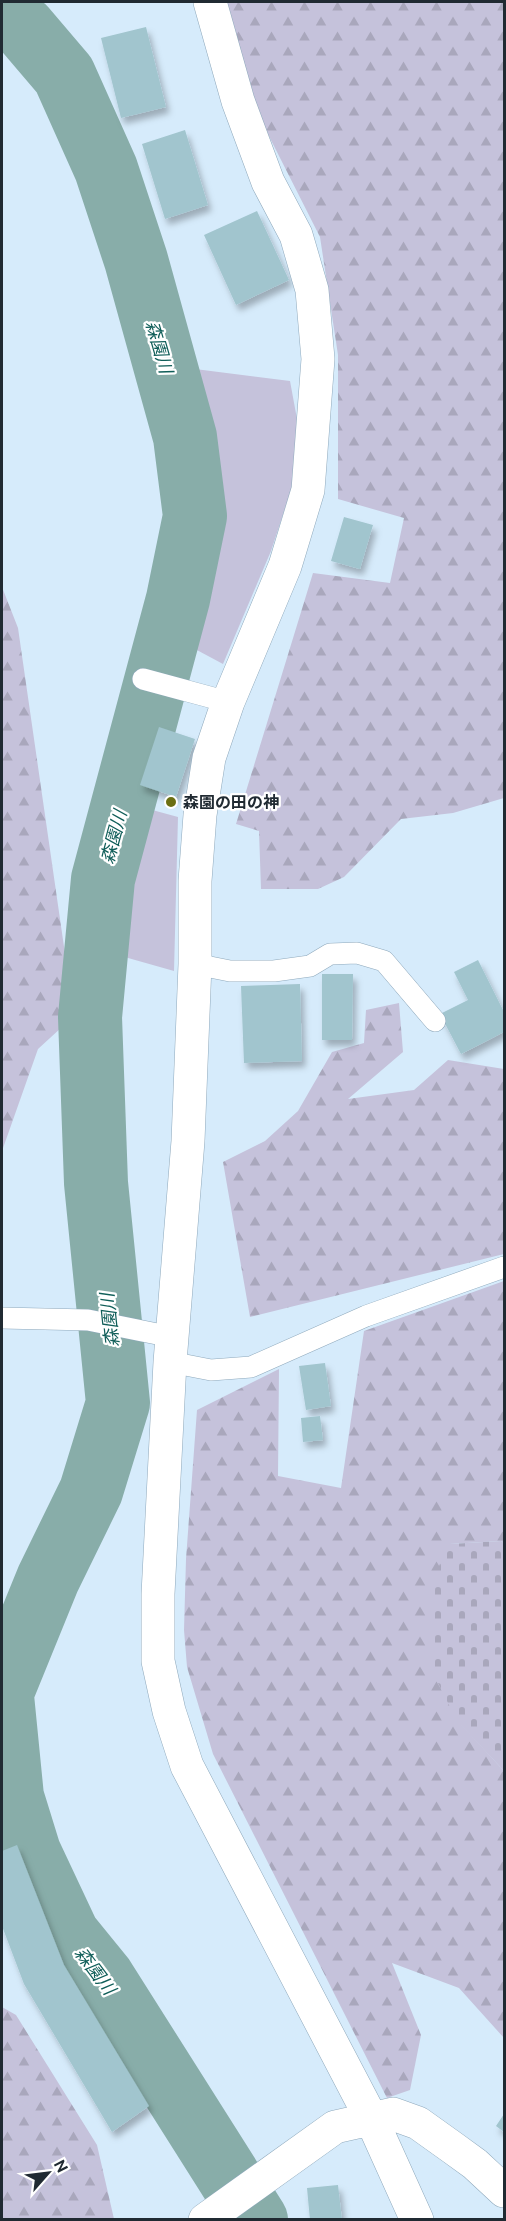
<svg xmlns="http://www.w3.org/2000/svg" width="506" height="2221" viewBox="0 0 506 2221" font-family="Ubuntu,'Noto Sans JP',sans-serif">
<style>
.green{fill:#c5c2db}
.forest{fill:url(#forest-firs)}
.cemetery{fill:url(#cemetery-stones)}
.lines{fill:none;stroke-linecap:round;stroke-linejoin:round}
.river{stroke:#88ada9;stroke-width:64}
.building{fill:#a1c5ce;filter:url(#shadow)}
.service-casing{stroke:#8fa9bc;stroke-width:22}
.minor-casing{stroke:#8fa9bc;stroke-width:34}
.service{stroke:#fff;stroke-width:21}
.minor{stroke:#fff;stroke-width:33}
.poi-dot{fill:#6b6f13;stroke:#fff;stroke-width:2}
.labels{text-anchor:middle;stroke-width:4.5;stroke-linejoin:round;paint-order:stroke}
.poi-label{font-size:16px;font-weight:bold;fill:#202a32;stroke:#fff;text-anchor:start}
.water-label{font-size:18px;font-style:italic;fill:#105e59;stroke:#fff}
</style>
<defs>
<pattern id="forest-firs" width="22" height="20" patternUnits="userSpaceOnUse" patternTransform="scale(1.5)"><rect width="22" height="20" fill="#c5c2db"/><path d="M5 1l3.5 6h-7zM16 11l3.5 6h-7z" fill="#a9a7bc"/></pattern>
<pattern id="cemetery-stones" width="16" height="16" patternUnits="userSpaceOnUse" patternTransform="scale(1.5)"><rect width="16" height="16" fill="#c5c2db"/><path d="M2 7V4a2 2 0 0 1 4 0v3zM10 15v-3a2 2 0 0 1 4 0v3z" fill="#a9a7bc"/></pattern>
<filter id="shadow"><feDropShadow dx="3.5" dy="6" stdDeviation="3" flood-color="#0004"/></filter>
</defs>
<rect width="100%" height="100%" fill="#d6ebfb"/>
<path class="green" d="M 195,369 L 290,381 L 297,419 L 292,487 L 271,551 L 223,664 L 180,641 L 200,560 L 213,489 Z
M 134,805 L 178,817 L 174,971 L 114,954 Z"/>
<path class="forest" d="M 218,2 L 504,2 L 504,798 L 453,813 L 401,819 L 344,877 L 318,889 L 261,889 L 259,831 L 236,824 L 313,573 L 390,583 L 404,518 L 338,499 L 338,355 L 320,237 L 230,59 Z
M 2,587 L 18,628 L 74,1016 L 38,1049 L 2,1151 Z
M 399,1003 L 403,1052 L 348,1099 L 414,1090 L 448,1060 L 504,1069 L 504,1254 L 250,1317 L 223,1162 L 265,1141 L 298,1111 L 332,1052 L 364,1043 L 366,1010 Z
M 504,1281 L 504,1543 L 501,1541 L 450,1544 L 458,1721 L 504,1771 L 504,2038 L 459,1988 L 392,1963 L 421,2035 L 410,2090 L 387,2098 L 213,1754 L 187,1667 L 184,1630 L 186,1559 L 197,1410 L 279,1369 L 278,1476 L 341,1488 L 364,1331 Z
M 2,2007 L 16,2015 L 97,2145 L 114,2219 L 2,2219 Z"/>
<path class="cemetery" d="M 501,1541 L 504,1543 L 504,1771 L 457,1721 L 431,1669 L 430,1584 L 450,1544 Z"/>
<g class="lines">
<path class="river" d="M 2,13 L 24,28 L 64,75 L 106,169 L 136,260 L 185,437 L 195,516 L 178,599 L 103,879 L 90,1017 L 96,1183 L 118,1403 L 91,1491 L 48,1579 L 2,1692
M 2,1696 L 12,1797 L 29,1852 L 68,1935 L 103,1978 L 256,2220"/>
</g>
<path class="building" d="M 146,27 L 166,107 L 121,118 L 101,38 Z
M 185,130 L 208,205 L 165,219 L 142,144 Z
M 257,211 L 289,280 L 236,305 L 204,235 Z
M 344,517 L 373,525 L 360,569 L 331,561 Z
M 159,727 L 195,739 L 176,797 L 140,785 Z
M 478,960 L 504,1012 L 504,1032 L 461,1054 L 440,1014 L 468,1000 L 454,972 Z
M 322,974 L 353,974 L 352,1040 L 322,1040 Z
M 300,984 L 302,1061 L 244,1063 L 241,986 Z
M 325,1363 L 331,1406 L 306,1410 L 299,1366 Z
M 320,1416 L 323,1440 L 303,1442 L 301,1418 Z
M 17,1845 L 64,1965 L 149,2106 L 112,2132 L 24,1984 L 2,1926 L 2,1851 Z
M 504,2114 L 504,2132 L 496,2126 Z
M 338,2185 L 342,2220 L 310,2220 L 307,2188 Z"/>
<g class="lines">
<defs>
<path id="service" d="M 143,679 L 228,702
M 195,964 L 230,971 L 274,971 L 310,966 L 330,954 L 357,953 L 384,961 L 435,1021
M 2,1318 L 88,1320 L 172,1337
M 170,1362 L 211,1370 L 251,1367 L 366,1316 L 504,1267"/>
<path id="minor" d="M 210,2 L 238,101 L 268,182 L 296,235 L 312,290 L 318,359 L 308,490 L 285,566 L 228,702 L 209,758 L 200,815 L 195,881 L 195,964 L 188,1141 L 170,1362 L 158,1594 L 158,1661 L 169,1711 L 187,1766 L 371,2118 L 417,2220
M 205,2220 L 335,2127 L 393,2114 L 418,2123 L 453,2148 L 475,2164 L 504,2191"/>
</defs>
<use href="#service" class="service-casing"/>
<use href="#minor" class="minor-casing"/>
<use href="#service" class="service"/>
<use href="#minor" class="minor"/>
</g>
<circle class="poi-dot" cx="171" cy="802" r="6"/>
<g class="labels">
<g class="poi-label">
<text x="183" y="808">森園の田の神</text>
</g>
<g class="water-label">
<text transform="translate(159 347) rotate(74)" y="6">森園川</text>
<text transform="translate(114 837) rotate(-75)" y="6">森園川</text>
<text transform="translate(110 1320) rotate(-96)" y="6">森園川</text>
<text transform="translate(95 1971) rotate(53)" y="6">森園川</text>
</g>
</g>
<rect width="506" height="2221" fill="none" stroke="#202a32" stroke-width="6"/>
<g transform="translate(48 2173) rotate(62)" stroke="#ffffff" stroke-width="4.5" paint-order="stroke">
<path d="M0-4.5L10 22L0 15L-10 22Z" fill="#202a32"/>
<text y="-9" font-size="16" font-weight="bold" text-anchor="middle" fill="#202a32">N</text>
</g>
</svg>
